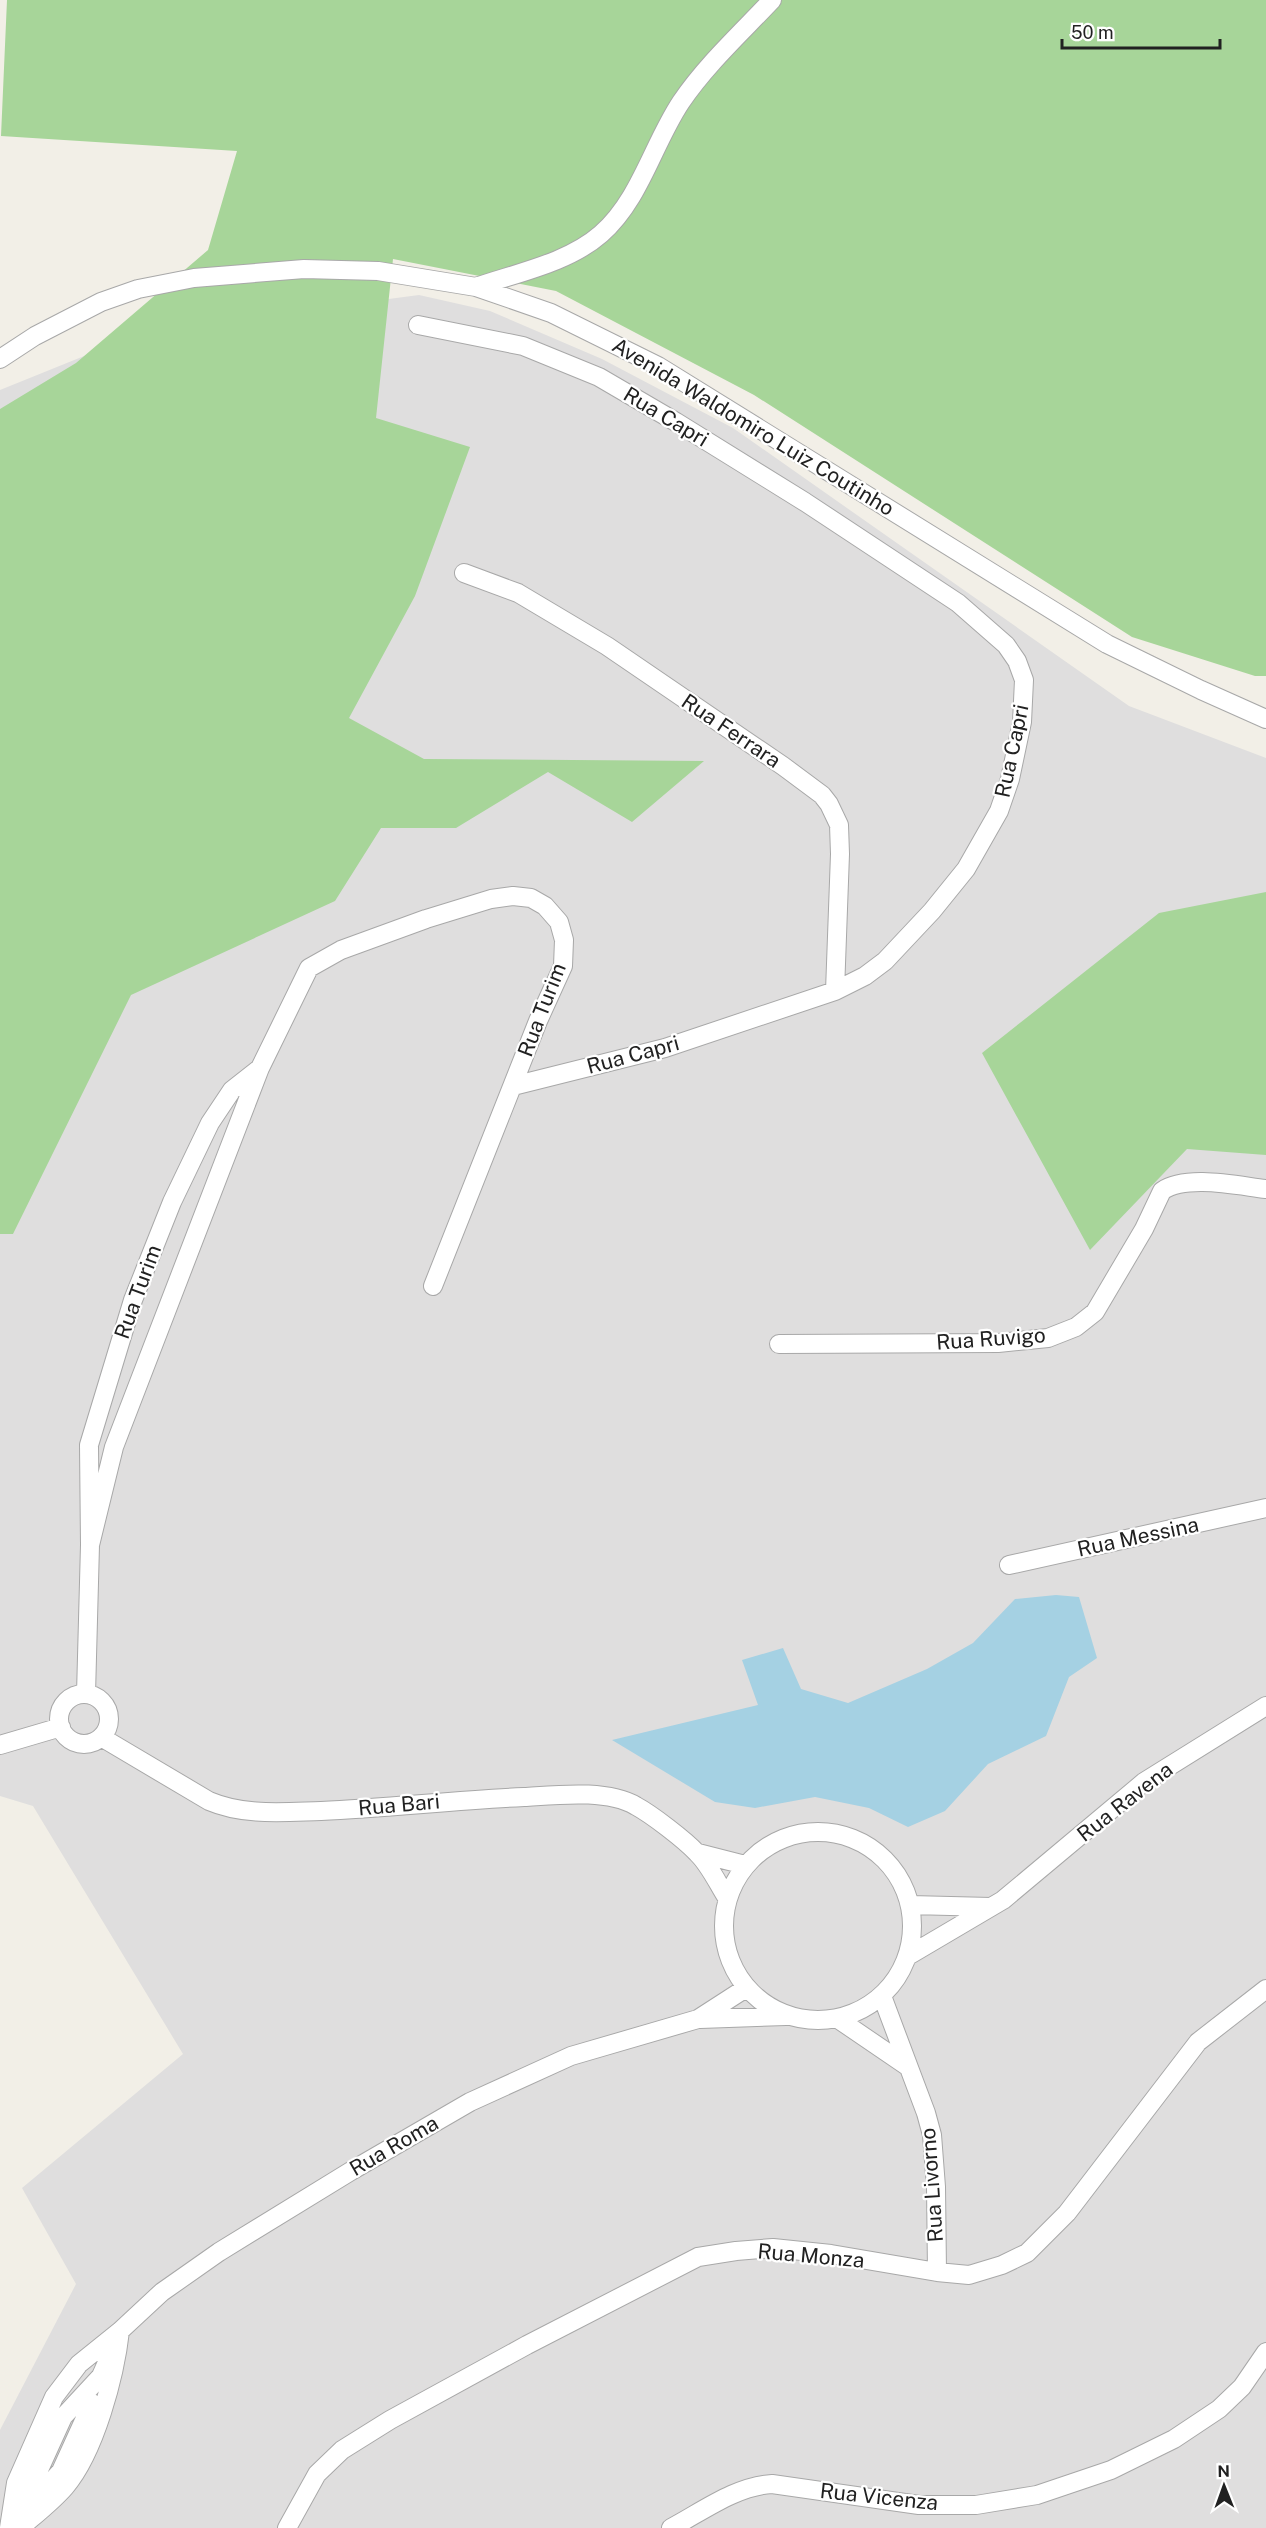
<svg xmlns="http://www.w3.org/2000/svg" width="1266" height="2528" viewBox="0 0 1266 2528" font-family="'Public Sans',sans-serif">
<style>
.residential{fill:#dfdede}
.forest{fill:#a7d599}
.water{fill:#a5d1e3}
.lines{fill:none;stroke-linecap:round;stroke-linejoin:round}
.street-casing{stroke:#a8a8a8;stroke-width:20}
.street{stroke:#fff;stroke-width:18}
.labels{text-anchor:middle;stroke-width:4.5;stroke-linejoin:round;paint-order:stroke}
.street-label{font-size:21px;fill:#212121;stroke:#fff}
</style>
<rect width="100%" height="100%" fill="#f2efe7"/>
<path class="residential" d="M 419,295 L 490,311 L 602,359 L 733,428 L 1129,706 L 1266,758 L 1266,2528 L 0,2528 L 0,2430 L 76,2284 L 22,2188 L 183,2054 L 33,1806 L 0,1796 L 0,390 L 146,331 Z"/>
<path class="forest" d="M 7,0 L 1266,0 L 1266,676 L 1255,676 L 1132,637 L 754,395 L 556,291 L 393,259 L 376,418 L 470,447 L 415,596 L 349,718 L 424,759 L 704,761 L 632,822 L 548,772 L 456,828 L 381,828 L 335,901 L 131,995 L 13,1234 L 0,1234 L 0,409 L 76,363 L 208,250 L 237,151 L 1,136 Z
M 1266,892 L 1266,1155 L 1187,1149 L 1090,1250 L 982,1053 L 1159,913 Z"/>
<path class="water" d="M 1056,1595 L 1079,1597 L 1097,1658 L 1069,1677 L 1046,1736 L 988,1764 L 945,1811 L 908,1827 L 869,1808 L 815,1797 L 755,1808 L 715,1802 L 612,1740 L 758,1705 L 742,1660 L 783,1648 L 801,1689 L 848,1703 L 927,1669 L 973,1643 L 1015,1599 Z"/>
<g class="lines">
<defs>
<path id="street" d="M 476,287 C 516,273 568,263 601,234 C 640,200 653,144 681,102 C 706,65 741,33 772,0
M 418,325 L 523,346 L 599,377 L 676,422 L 805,502 L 958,603 L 1006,645 L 1017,661 L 1024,680 L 1022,722 L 1010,779 L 999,811 L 966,869 L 932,911 L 885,961 L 865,976 L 835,991 L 665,1048 L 513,1086
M 0,359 L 35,336 L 101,302 L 138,289 L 194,278 L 304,269 L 378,271 L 476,287 L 551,313 L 658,366 L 1107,644 L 1201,690 L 1266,719
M 464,573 L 518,593 L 607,646 L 783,766 L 822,795 L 829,804 L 839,825 L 840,854 L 835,991
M 779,1344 L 998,1343 L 1048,1338 L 1076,1327 L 1095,1312 L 1144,1229 L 1162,1191 C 1186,1174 1239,1186 1266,1189
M 90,1545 L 114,1447 L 260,1068 L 309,968 L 341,950 L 426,919 L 491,899 L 513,896 L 531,898 L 545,906 L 559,922 L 564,940 L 563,966 L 538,1021 L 433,1286
M 1009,1565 L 1266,1508
M 86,1694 L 90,1545 L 89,1445 L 133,1300 L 172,1202 L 210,1123 L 232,1090 L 260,1068
M59 1719a25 25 0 1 1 50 0a25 25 0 1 1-50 0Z
M 101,1737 L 209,1801 C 244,1816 283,1812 321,1811 C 389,1808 456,1800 524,1797 C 557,1795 607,1789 636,1806 C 651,1814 685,1840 697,1853 C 709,1864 718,1884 727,1898
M 0,1745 L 61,1727
M724 1926a94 94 0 1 1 188 0a94 94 0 1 1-188 0Z
M 698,1853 L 745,1865
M 910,1905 L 991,1907
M 908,1956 L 1003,1900 L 1144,1782 L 1266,1706
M 882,1996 L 926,2113 L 932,2135 L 936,2187 L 937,2272
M 700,2019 L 786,2016
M 838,2019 L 907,2066
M 35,2500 L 61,2471 L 92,2403
M 18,2516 L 63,2417 L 101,2376 L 109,2358
M 9,2528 L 16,2483 L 54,2397 L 79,2364 L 120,2331 L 162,2292 L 219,2252 L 351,2171 L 470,2102 L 571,2056 L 698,2019 L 746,1988
M 20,2528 C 35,2515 52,2502 65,2487 C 95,2452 115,2376 120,2331
M 287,2528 L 317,2474 L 342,2450 L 390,2420 L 527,2345 L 698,2257 L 736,2251 L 773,2248 L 831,2254 L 937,2272 L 969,2275 L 1002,2265 L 1027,2253 L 1067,2213 L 1198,2042 L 1266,1989
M 671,2528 C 703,2511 736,2486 772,2484 L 919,2505 L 976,2505 L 1037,2495 L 1111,2470 L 1174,2439 L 1219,2409 L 1242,2387 L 1266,2352"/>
</defs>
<use href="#street" class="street-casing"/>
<use href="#street" class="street"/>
</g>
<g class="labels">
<g class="street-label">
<text transform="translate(666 417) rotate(31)" y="7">Rua Capri</text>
<text transform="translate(753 427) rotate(31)" y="7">Avenida Waldomiro Luiz Coutinho</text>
<text transform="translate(731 731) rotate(34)" y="7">Rua Ferrara</text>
<text transform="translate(1012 751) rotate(-78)" y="7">Rua Capri</text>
<text transform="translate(542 1010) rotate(-69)" y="7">Rua Turim</text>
<text transform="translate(633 1055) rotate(-15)" y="7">Rua Capri</text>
<text transform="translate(138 1292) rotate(-70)" y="7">Rua Turim</text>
<text transform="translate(991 1339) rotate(-4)" y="7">Rua Ruvigo</text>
<text transform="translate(1138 1537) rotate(-12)" y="7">Rua Messina</text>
<text transform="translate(1125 1802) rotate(-38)" y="7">Rua Ravena</text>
<text transform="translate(399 1805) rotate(-5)" y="7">Rua Bari</text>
<text transform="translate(394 2146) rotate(-30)" y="7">Rua Roma</text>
<text transform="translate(932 2185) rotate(-94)" y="7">Rua Livorno</text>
<text transform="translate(811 2256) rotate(5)" y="7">Rua Monza</text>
<text transform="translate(879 2497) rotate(6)" y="7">Rua Vicenza</text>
</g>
</g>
<g transform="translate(1224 2486) rotate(359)" stroke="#ffffff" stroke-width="4.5" paint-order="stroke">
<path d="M0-4.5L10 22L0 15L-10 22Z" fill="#212121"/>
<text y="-9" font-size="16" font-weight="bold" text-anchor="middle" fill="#212121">N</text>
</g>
<path d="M1062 39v9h158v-9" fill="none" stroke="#212121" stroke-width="3"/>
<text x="1071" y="39" font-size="18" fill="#212121" stroke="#ffffff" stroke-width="4.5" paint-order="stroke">50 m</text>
</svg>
